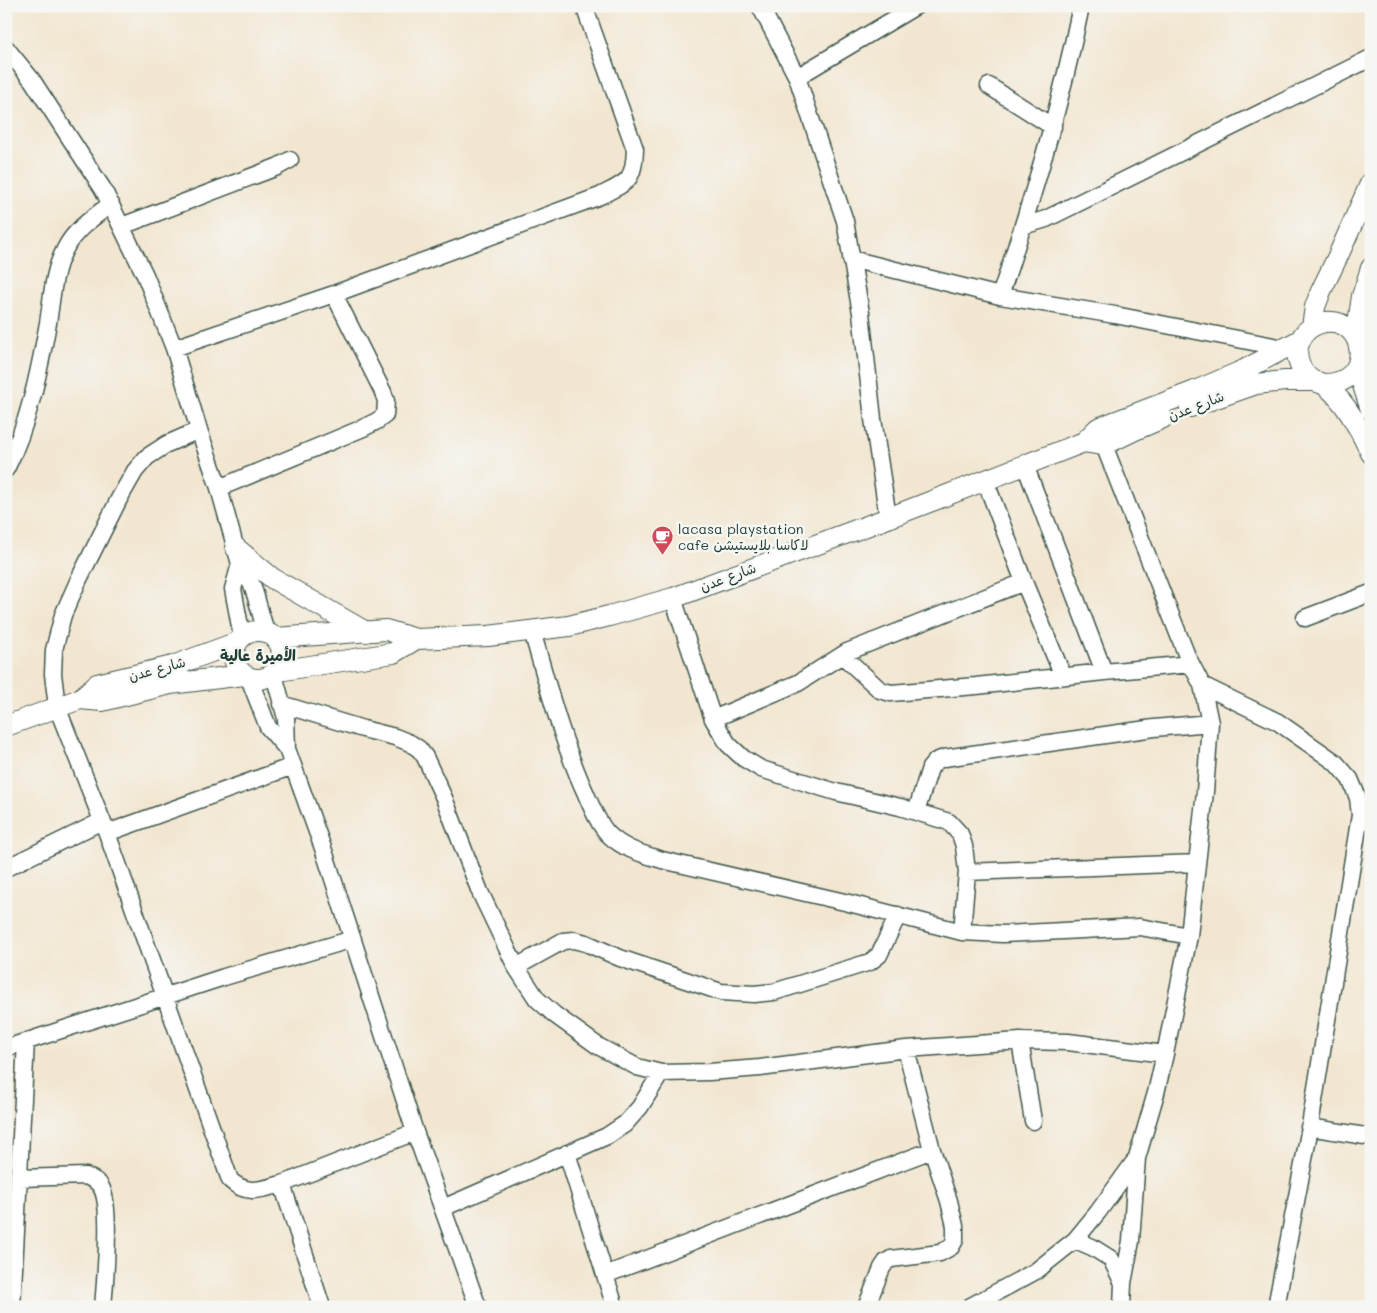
<svg xmlns="http://www.w3.org/2000/svg" width="1377" height="1313" viewBox="0 0 1377 1313" font-family="Mali,'Playpen Sans Arabic',sans-serif">
<style>
.lines{fill:none;stroke-linecap:round;stroke-linejoin:round}
.minor-casing{stroke:#3f564b;stroke-width:19}
.tertiary-casing{stroke:#3f564b;stroke-width:22}
.minor{stroke:#fff;stroke-width:16}
.tertiary{stroke:#fff;stroke-width:20}
.labels{text-anchor:middle;stroke-width:5;stroke-linejoin:round;paint-order:stroke}
.street-label{font-size:14px;fill:#1f3d34;stroke:#f6f6f2}
.poi-label{font-size:14px;fill:#1f3d34;stroke:#f6f6f2;text-anchor:start}
.neighbourhood-label{font-size:15px;font-weight:bold;fill:#1f3d34;stroke:#f6f6f2}
</style>
<rect width="100%" height="100%" fill="#f6f6f2"/>
<filter id="ink" filterUnits="userSpaceOnUse"><feTurbulence type="fractalNoise" baseFrequency=".02" numOctaves="2"/><feDisplacementMap in="SourceGraphic" scale="10" xChannelSelector="R" yChannelSelector="G"/><feConvolveMatrix kernelMatrix="1 2 1 2 8 2 1 2 1" color-interpolation-filters="sRGB"/></filter>
<filter id="wash" filterUnits="userSpaceOnUse"><feTurbulence type="fractalNoise" baseFrequency=".0096" numOctaves="4" result="noise"/><feDisplacementMap in="SourceGraphic" scale="20" xChannelSelector="R" yChannelSelector="G"/><feGaussianBlur stdDeviation="1.12" result="paint"/><feColorMatrix in="noise" values="0 0 0 0 0 0 0 0 0 0 0 0 0 0 0 0 0 1.4 0 .05"/><feComposite in="paint" operator="in"/></filter>
<g filter="url(#wash)">
<rect width="100%" height="100%" fill="#f2e6d0"/>
</g>
<g filter="url(#ink)">
<g class="lines">
<defs>
<path id="minor" d="M 760,6 L 797,77 L 845,221 L 861,313 L 873,419 L 888,518
M 6,48 L 32,80 L 103,189 L 145,275 L 174,348 L 199,430 L 219,488 L 240,564 L 253,587 L 266,632
M 797,77 L 916,6
M 989,86 L 1053,127
M 122,226 L 277,167 L 290,160
M 1023,226 L 1046,219 L 1371,58
M 851,259 L 1000,296 L 1115,315 L 1284,348
M 1000,296 C 1032,200 1061,105 1081,6
M 174,348 L 334,294 L 600,196 C 627,182 634,182 635,149 L 584,6
M 199,430 L 167,444 L 147,457 L 135,471 L 119,499 L 79,579 L 63,615 L 54,650 L 53,674 L 57,707 L 107,833 L 230,1180 C 247,1196 262,1189 282,1184 L 415,1132
M 1025,465 L 1104,672
M 6,469 C 29,423 39,372 48,323 C 52,298 53,271 65,249 C 74,230 95,216 111,204
M 985,480 L 1024,582 L 1063,676
M 219,488 L 363,428 L 377,421 L 385,415 L 386,401 L 383,392 L 334,294
M 240,564 L 233,589 L 242,637
M 673,598 L 713,719 L 728,744 L 743,758 L 761,769 L 836,792 L 900,807 L 949,822 L 960,834 L 964,846 L 967,872 L 962,932
M 1305,618 L 1371,593
M 532,631 C 548,686 562,742 586,794 C 592,808 598,823 608,834 C 623,849 642,854 662,860 L 849,903 L 962,932 L 1003,934 L 1140,927 L 1189,936
M 842,655 L 880,690 L 891,693 L 976,686 L 1104,672 L 1191,664
M 274,675 L 286,718 L 287,749 L 324,851 L 415,1132 L 478,1307
M 249,678 L 268,727 L 287,749
M 1202,685 L 1278,722 L 1335,762 L 1350,779 L 1358,798 L 1360,815 L 1308,1138 L 1276,1307
M 281,704 L 363,729 L 395,737 L 410,743 L 419,749 L 425,757 L 444,798 L 480,892 L 516,967 L 537,999 L 555,1015 L 598,1046 L 637,1067 L 661,1073 L 709,1072 L 760,1068 L 906,1049 L 1020,1041 L 1068,1042 L 1165,1054
M 713,719 L 798,683 L 847,652 L 1024,582
M 916,812 L 930,768 L 936,761 L 944,758 L 1154,728 L 1210,723
M 107,833 L 293,766
M 6,868 L 102,821
M 967,872 L 1197,863
M 516,967 L 563,941 L 574,940 L 586,943 L 620,958 L 721,992 L 754,994 L 774,992 L 870,962 L 879,955 L 898,915
M 1020,1041 L 1033,1121
M 6,1048 L 224,977 L 353,939
M 1309,1127 L 1371,1137
M 567,1153 L 615,1307
M 19,1178 L 86,1176 C 92,1179 98,1181 101,1187 C 112,1204 105,1284 103,1307
M 282,1184 L 322,1307
M 443,1208 L 607,1136 L 625,1124 L 640,1107 L 661,1073
M 1075,1240 L 1092,1247 L 1111,1259 L 1123,1283
M 605,1275 L 932,1150
M 12,1307 L 26,1042
M 866,1307 L 882,1268 L 886,1262 L 891,1259 L 940,1253 L 951,1247 L 955,1240 L 955,1226 L 949,1201 L 932,1150 L 906,1049
M 969,1307 L 1036,1271 L 1075,1240 L 1098,1212 L 1137,1158 L 1156,1093 L 1165,1054 L 1189,936 L 1205,792 L 1210,723 L 1202,685 L 1187,656 L 1100,435
M 1122,1307 L 1123,1283 L 1131,1241 L 1137,1158"/>
<path id="tertiary" d="M 1312,327 L 1315,307 L 1321,291 L 1338,256 L 1371,182
M 1356,337 L 1362,296 L 1371,268
M 1357,367 L 1371,410
M 1323,384 C 1376,385 1367,317 1325,322 C 1315,324 1305,330 1301,339 C 1293,353 1299,372 1312,380 C 1315,382 1319,382 1323,384 C 1328,387 1336,395 1340,400 C 1353,415 1362,435 1371,453
M 1190,407 L 1256,384 L 1285,381 L 1313,381
M 1084,442 L 1104,445 L 1137,429 L 1163,418
M 236,548 L 272,578 L 366,632
M234 655a24 24 0 1 1 48 0a24 24 0 1 1-48 0Z
M 275,638 L 386,630 L 416,639 L 488,636 L 569,626 L 609,616 L 673,598 L 888,518 L 1084,442 L 1098,428 L 1195,391 L 1244,370 L 1300,340
M 278,671 L 393,653 L 416,639
M 80,699 L 97,684 L 173,666 L 238,642
M 6,726 L 80,699 L 102,701 L 170,684 L 244,675"/>
</defs>
<use href="#minor" class="minor-casing"/>
<use href="#tertiary" class="tertiary-casing"/>
<use href="#minor" class="minor"/>
<use href="#tertiary" class="tertiary"/>
</g>
</g>
<defs>
<symbol id="cafe-pin" viewBox="-11 -11 22 30"><path d="M0 17L-7.5 6A9.5 9.5 0 1 1 7.5 6Z" fill="#d1495b" stroke="#f6f6f2"/><path d="M-5.5-4.5H6V0H3Q3 3.5 0 3.5H-2.5Q-5.5 3.5-5.5 0ZM3-3.2v2h1.7v-2ZM-6 4.5H4V6H-6Z" fill="#fff"/></symbol>
</defs>
<g fill-rule="evenodd">
<use href="#cafe-pin" x="650" y="524" width="25" height="34"/>
</g>
<g class="labels">
<g class="street-label">
<text transform="translate(1196 406) rotate(-21)" y="5">شارع عدن</text>
<text transform="translate(728 577) rotate(-20)" y="5">شارع عدن</text>
<text transform="translate(157 669) rotate(-15)" y="5">شارع عدن</text>
</g>
<g class="poi-label">
<text x="678" y="534">lacasa playstation<tspan x="678" dy="16">cafe لاكاسا بلايستيشن</tspan></text>
</g>
<g class="neighbourhood-label">
<text x="258" y="661">الأميرة عالية</text>
</g>
</g>
<rect width="1377" height="1313" fill="none" stroke="#f6f6f2" stroke-width="25"/>
</svg>
